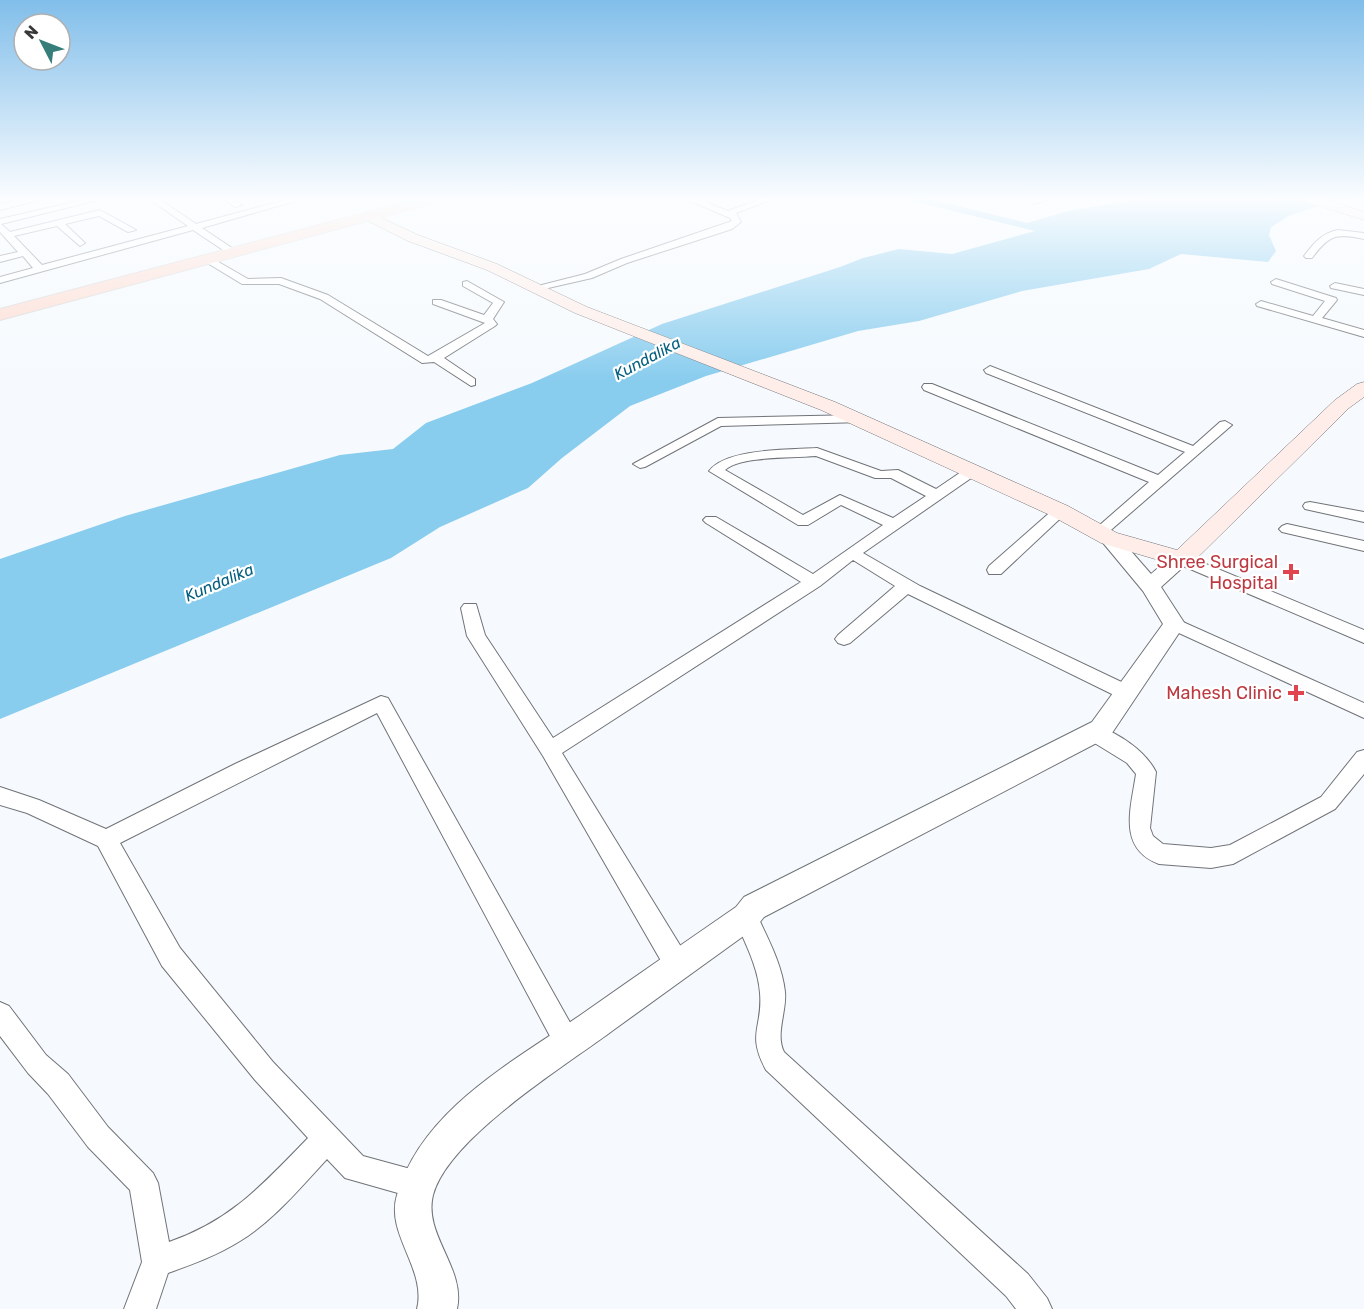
<svg xmlns="http://www.w3.org/2000/svg" width="1364" height="1309" viewBox="0 0 1364 1309" font-family="Rubik,sans-serif">
<style>
.water{fill:#8ce}
.lines{fill:none;stroke-linecap:round;stroke-linejoin:round}
.minor-casing{stroke:#707377;stroke-width:2}
.tertiary-casing{stroke:#707377;stroke-width:2}
.secondary-casing{stroke:#707377;stroke-width:1}
.primary-casing{stroke:#d7d7d8;stroke-width:2}
.minor{fill:#fff;fill-rule:evenodd}
.tertiary{fill:#fff;fill-rule:evenodd}
.secondary{fill:#feede8;fill-rule:evenodd}
.primary{fill:#fedbd0;fill-rule:evenodd}
.health-dot{fill:#e0444e;stroke:#fff;stroke-width:2}
.labels{text-anchor:middle;stroke-width:4.5;stroke-linejoin:round;paint-order:stroke}
.far-water-label{font-size:16px;font-style:italic;fill:#045f80;stroke:#fff}
.health-label{font-size:18px;fill:#be3a42;stroke:#fff;text-anchor:end}
</style>
<rect width="100%" height="100%" fill="#f6fafe"/>
<path class="water" d="M 904,199 L 930,199 L 1027,223 L 1068,211 L 1142,199 L 1364,199 L 1335,201 L 1290,215 L 1271,227 L 1269,235 L 1276,251 L 1268,262 L 1181,254 L 1149,269 L 1022,291 L 919,321 L 858,331 L 706,376 L 630,406 L 562,458 L 528,488 L 440,527 L 391,558 L 0,719 L 0,559 L 125,516 L 340,455 L 393,449 L 426,423 L 532,383 L 662,324 L 840,267 L 863,258 L 899,249 L 952,254 L 1035,231 Z"/>
<g class="lines">
<defs>
<path id="minor" d="M 27,199 L 43,199 L 0,210 L 0,204 Z
M 87,199 L 102,199 L 1,224 L 10,232 L 100,210 L 136,230 L 128,232 L 99,216 L 65,224 L 85,243 L 80,246 L 57,226 L 14,236 L 42,265 L 188,226 L 149,199 L 159,199 L 196,224 L 289,199 L 302,199 L 202,228 L 235,250 L 235,254 L 229,254 L 193,230 L 0,283 L 0,277 L 33,268 L 23,256 L 0,262 L 0,256 L 18,252 L 0,232 L 0,219 Z
M 224,199 L 234,199 L 242,205 L 235,207 Z
M 686,199 L 697,199 L 728,211 L 761,199 L 773,199 L 736,213 L 741,222 L 732,229 L 627,263 L 592,278 L 535,291 L 530,288 L 585,274 L 621,259 L 732,221 L 730,218 Z
M 1038,199 L 1050,199 L 1034,204 L 1034,200 Z
M 1338,230 L 1364,233 L 1364,239 C 1336,233 1329,235 1312,258 L 1306,258 L 1304,256 C 1314,243 1322,233 1338,230 Z
M 204,257 L 210,257 L 248,279 L 281,278 L 328,295 L 428,356 L 485,323 L 433,304 L 433,300 L 441,300 L 484,315 L 493,303 L 463,286 L 463,282 L 467,281 L 504,302 L 493,319 L 497,324 L 495,326 L 444,358 L 475,379 L 475,385 L 471,386 L 434,362 L 422,363 L 320,299 L 279,284 L 242,284 L 204,261 Z
M 1276,279 L 1336,298 L 1337,300 L 1322,318 L 1364,330 L 1364,337 L 1257,306 L 1256,304 L 1261,301 L 1313,316 L 1325,301 L 1272,284 L 1271,282 Z
M 1335,283 L 1364,289 L 1364,295 L 1331,288 L 1330,286 Z
M 990,366 L 1193,446 L 1220,422 L 1225,421 L 1232,425 L 1104,536 L 1094,536 L 1091,533 L 1094,530 L 1149,482 L 924,390 L 922,387 L 924,384 L 932,384 L 1158,475 L 1185,452 L 986,373 L 984,370 Z
M 858,415 L 865,419 L 863,422 L 721,426 L 645,467 L 640,468 L 633,464 L 718,418 Z
M 817,448 L 881,471 L 898,470 L 936,489 L 967,468 L 977,468 L 979,471 L 977,474 L 863,553 L 920,586 L 1132,687 L 1134,692 L 1132,697 L 1125,699 L 1118,697 L 908,594 L 850,643 L 844,645 L 838,643 L 835,639 L 838,635 L 895,586 L 853,560 L 820,586 L 562,753 L 686,955 L 689,964 L 686,973 L 677,976 L 668,973 L 543,756 L 467,636 L 461,608 L 464,604 L 476,604 L 485,635 L 553,738 L 801,582 L 706,523 L 703,520 L 706,517 L 716,517 L 813,574 L 883,525 L 841,505 L 808,525 L 798,525 L 709,471 C 727,448 789,450 817,448 ZM 816,456 L 875,478 L 891,478 L 926,496 L 893,518 L 840,495 L 803,515 L 725,470 C 740,456 794,458 816,456 Z
M 1310,502 L 1364,512 L 1364,522 L 1305,509 L 1303,506 L 1305,503 Z
M 1060,506 L 1065,508 L 1067,511 L 1065,514 L 1001,574 L 989,574 L 987,570 L 989,566 L 1055,508 Z
M 1287,524 L 1364,541 L 1364,551 L 1282,532 L 1279,529 L 1282,526 Z
M 1182,554 L 1364,630 L 1364,643 L 1176,563 L 1174,559 L 1176,555 Z
M 1174,618 L 1364,703 L 1364,718 L 1168,628 L 1165,624 L 1168,620 Z
M 381,696 L 388,698 L 577,1035 L 581,1044 L 577,1053 L 568,1057 L 559,1053 L 377,713 L 120,843 L 180,948 L 273,1062 L 363,1156 L 429,1174 L 434,1184 L 429,1194 L 419,1199 L 345,1178 L 327,1159 C 300,1188 274,1220 240,1241 C 218,1255 193,1264 168,1273 L 156,1309 L 124,1309 L 142,1262 L 130,1190 L 88,1147 L 48,1094 L 28,1073 L 0,1036 L 0,1002 L 9,1006 L 46,1055 L 68,1074 L 108,1127 L 153,1173 L 158,1183 L 169,1242 C 232,1220 262,1185 308,1138 L 255,1080 L 162,966 L 98,846 L 27,813 L 0,805 L 0,787 L 39,800 L 106,829 L 235,764 Z
M 1095,725 C 1118,733 1145,750 1156,772 L 1150,828 L 1153,836 L 1163,844 L 1211,848 L 1230,845 L 1321,797 L 1357,752 L 1364,750 L 1364,774 L 1335,809 L 1233,864 L 1211,868 L 1159,864 C 1117,848 1131,808 1136,774 L 1127,763 L 1088,739 L 1085,733 L 1088,727 Z
M 746,906 L 754,909 C 766,935 782,963 785,992 C 787,1011 775,1034 784,1052 L 1028,1274 L 1047,1298 L 1052,1309 L 1016,1309 L 1006,1296 L 766,1070 C 746,1033 763,1028 760,993 C 758,966 744,941 734,917 L 738,909 Z"/>
<path id="tertiary" d="M 1109,532 L 1116,534 L 1151,574 C 1163,565 1173,550 1189,554 L 1192,559 L 1161,587 L 1185,624 L 1110,736 L 764,917 L 756,927 C 708,962 660,996 612,1031 C 565,1066 448,1138 433,1195 C 423,1235 466,1268 457,1309 L 417,1309 C 427,1269 385,1234 397,1195 C 422,1109 513,1062 582,1014 C 633,978 684,943 736,907 L 744,897 L 1092,722 L 1163,624 L 1143,591 L 1099,538 L 1102,534 Z"/>
<path id="secondary" d="M 1305,199 L 1324,199 L 1364,212 L 1364,220 L 1307,202 Z
M 369,212 L 418,235 L 497,264 L 587,307 L 835,402 L 1068,506 L 1117,533 L 1177,550 L 1335,400 L 1357,384 L 1364,382 L 1364,397 L 1349,408 L 1190,565 L 1182,567 L 1101,543 L 1052,516 L 821,410 L 575,313 L 487,270 L 408,241 L 364,219 L 362,216 L 364,213 Z"/>
<path id="primary" d="M 417,199 L 440,199 L 438,202 L 0,320 L 0,309 Z"/>
</defs>
<use href="#minor" class="minor-casing"/>
<use href="#tertiary" class="tertiary-casing"/>
<use href="#secondary" class="secondary-casing"/>
<use href="#primary" class="primary-casing"/>
<use href="#minor" class="minor"/>
<use href="#tertiary" class="tertiary"/>
<use href="#secondary" class="secondary"/>
<use href="#primary" class="primary"/>
</g>
<linearGradient id="sky" x2="0" y2="1"><stop stop-color="#81beea"/><stop offset="0.52" stop-color="#fbfdff"/><stop offset="1" stop-color="#fbfdff" stop-opacity="0"/></linearGradient>
<rect width="1364" height="382" fill="url(#sky)"/>
<g class="health-dot">
<path d="M1288 563h6v6h6v6h-6v6h-6v-6h-6v-6h6z"/>
<path d="M1293 684h6v6h6v6h-6v6h-6v-6h-6v-6h6z"/>
</g>
<g class="labels">
<g class="far-water-label">
<text transform="translate(647 358) rotate(-28)" y="6">Kundalika</text>
<text transform="translate(219 582) rotate(-23)" y="6">Kundalika</text>
</g>
<g class="health-label">
<text x="1278" y="568">Shree Surgical<tspan x="1278" dy="21">Hospital</tspan></text>
<text x="1282" y="699">Mahesh Clinic</text>
</g>
</g>
<g transform="translate(42 42) rotate(312)"><circle r="28" fill="#ffffff" stroke="#afafb0" stroke-width="1.5"/>
<path d="M0-4.5L10 22L0 15L-10 22Z" fill="#357e79"/>
<text y="-9" font-size="16" font-weight="bold" text-anchor="middle" fill="#37383a">N</text>
</g>
</svg>
